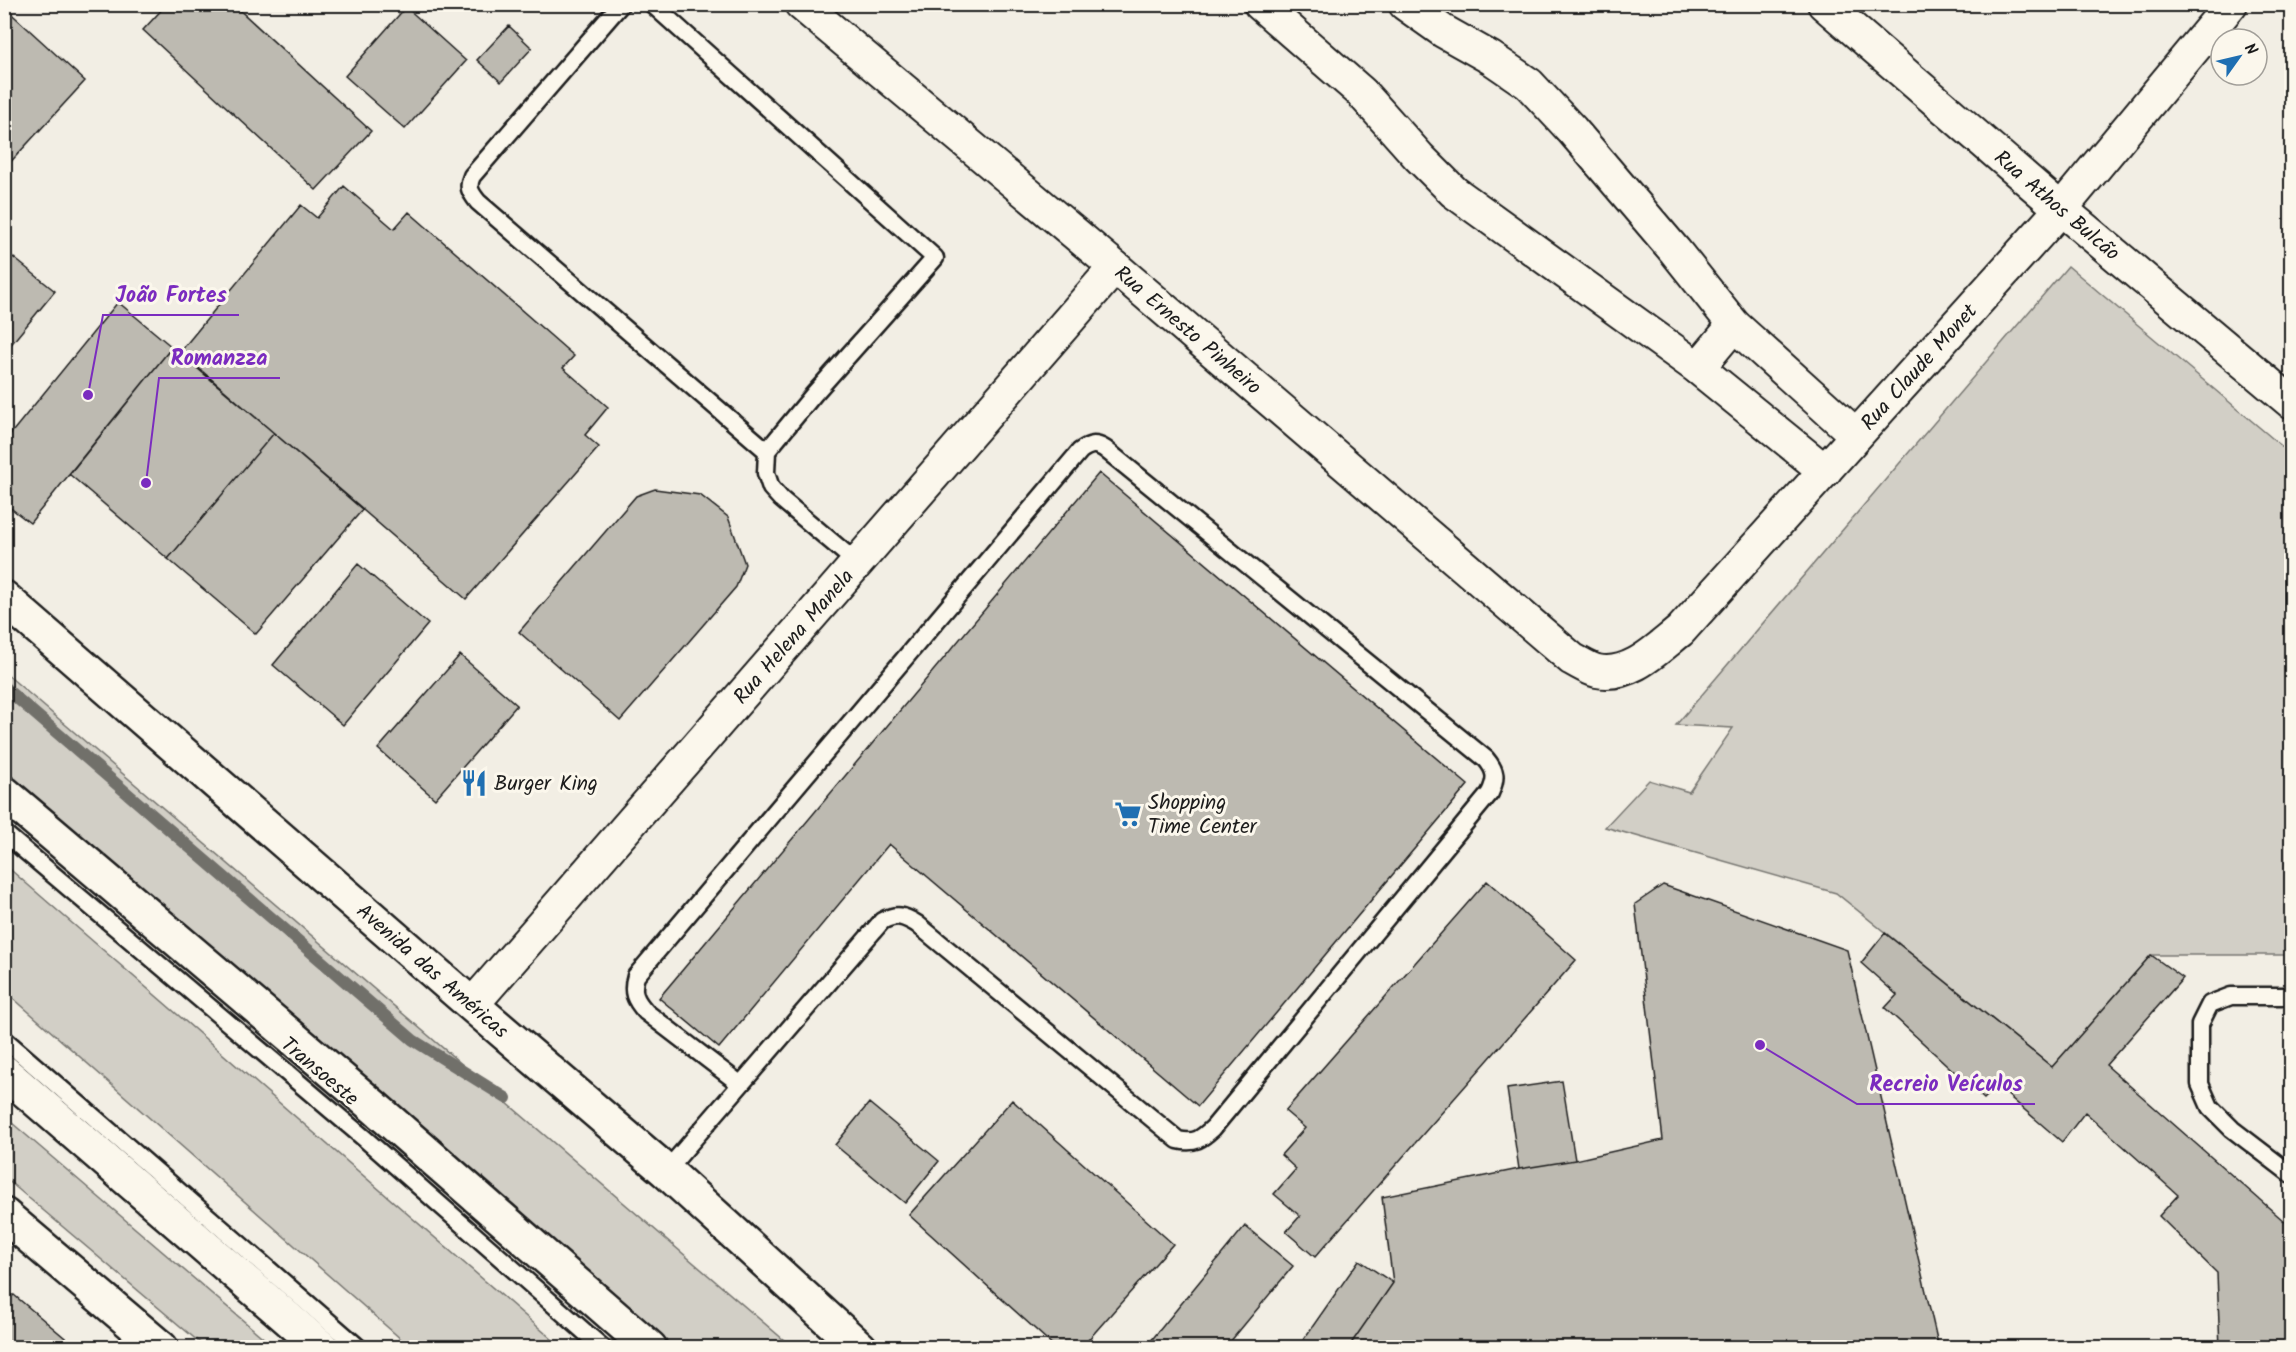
<svg xmlns="http://www.w3.org/2000/svg" width="2296" height="1352" viewBox="0 0 2296 1352" font-family="Kalam,sans-serif">
<style>
.green{fill:#d2cfc6;stroke:#777671;stroke-width:1.5}
.lines{fill:none;stroke-linecap:round;stroke-linejoin:round}
.stream{stroke:#716f6b;stroke-width:12}
.building{fill:#bdbab1;stroke:#1c1c1c;stroke-width:1.5}
.lane-casing{stroke:#1c1c1c;stroke-width:21}
.street-casing{stroke:#1c1c1c;stroke-width:36}
.secondary-casing{stroke:#1c1c1c;stroke-width:38}
.highway-casing{stroke:#1c1c1c;stroke-width:38}
.lane{stroke:#fbf7ec;stroke-width:16}
.street{stroke:#fbf7ec;stroke-width:32}
.secondary{stroke:#fbf7ec;stroke-width:33}
.highway{stroke:#fbf7ec;stroke-width:33}
.labels{text-anchor:middle;stroke-width:6;stroke-linejoin:round;paint-order:stroke}
.street-label{font-size:21px;fill:#1c1c1c;stroke:#fbf7ec}
.poi-label{font-size:21px;fill:#1c1c1c;stroke:#fbf7ec;text-anchor:start}
.leader{fill:none;stroke:#7b2cbf;stroke-width:2}
.callout-dot{fill:#7b2cbf;stroke:#fbf7ec;stroke-width:2}
.callout-label{font-size:22px;text-anchor:middle;font-weight:bold;fill:#7b2cbf;stroke:#fbf7ec;stroke-width:6;stroke-linejoin:round;paint-order:stroke}
</style>
<rect width="100%" height="100%" fill="#f2eee4"/>
<filter id="ink" filterUnits="userSpaceOnUse"><feTurbulence type="fractalNoise" baseFrequency=".0167" numOctaves="2"/><feDisplacementMap in="SourceGraphic" scale="12" xChannelSelector="R" yChannelSelector="G"/><feConvolveMatrix kernelMatrix="1 2 1 2 8 2 1 2 1" color-interpolation-filters="sRGB"/></filter>
<g filter="url(#ink)">
<path class="green" d="M 2068,266 L 2291,454 L 2291,955 L 2151,955 L 2052,1067 L 1836,893 L 1605,827 L 1649,780 L 1689,792 L 1733,728 L 1676,725 Z
M 4,672 L 792,1347 L 668,1347 L 5,778 Z
M 5,865 L 561,1347 L 410,1347 L 5,991 Z
M 5,1117 L 274,1347 L 205,1347 L 5,1178 Z"/>
<g class="lines">
<path class="stream" d="M 4,687 L 413,1040 L 506,1098"/>
</g>
<path class="building" d="M 167,4 L 233,4 L 371,131 L 316,190 L 143,30 Z
M 4,7 L 85,81 L 4,169 Z
M 406,7 L 466,61 L 405,129 L 345,76 Z
M 509,26 L 532,48 L 501,82 L 477,60 Z
M 344,186 L 394,229 L 409,212 L 574,356 L 563,368 L 608,407 L 585,435 L 599,447 L 466,599 L 180,352 L 301,205 L 317,218 Z
M 4,250 L 55,291 L 4,353 Z
M 118,302 L 172,347 L 30,523 L 4,503 L 4,442 Z
M 172,347 L 274,433 L 168,559 L 69,474 Z
M 274,433 L 363,509 L 256,634 L 168,559 Z
M 1099,473 L 1468,785 L 1198,1106 L 889,844 L 719,1048 L 659,998 Z
M 655,489 L 700,495 L 728,517 L 745,564 L 736,587 L 620,721 L 519,632 L 636,496 Z
M 358,564 L 428,624 L 343,725 L 273,665 Z
M 460,655 L 517,705 L 435,799 L 378,749 Z
M 1487,881 L 1576,960 L 1315,1257 L 1286,1232 L 1300,1216 L 1274,1194 L 1296,1169 L 1281,1155 L 1305,1128 L 1285,1111 Z
M 1663,885 L 1847,950 L 1939,1348 L 1348,1348 L 1393,1283 L 1382,1197 L 1519,1169 L 1575,1160 L 1663,1140 L 1635,904 Z
M 1885,933 L 2052,1067 L 2151,955 L 2183,978 L 2106,1065 L 2292,1228 L 2292,1296 L 2287,1348 L 2220,1348 L 2217,1273 L 2159,1216 L 2178,1195 L 2085,1112 L 2062,1142 L 1997,1086 L 1984,1099 L 1885,1008 L 1897,995 L 1861,963 Z
M 1562,1081 L 1575,1160 L 1519,1169 L 1507,1089 Z
M 1012,1100 L 1173,1244 L 1081,1348 L 1056,1348 L 909,1215 Z
M 869,1103 L 939,1161 L 905,1203 L 835,1145 Z
M 1245,1226 L 1293,1266 L 1225,1348 L 1145,1348 Z
M 1359,1260 L 1393,1283 L 1348,1348 L 1308,1348 L 1301,1343 Z
M 14,1295 L 77,1348 L 4,1348 L 4,1300 Z"/>
<g class="lines">
<defs>
<path id="lane" d="M 621,4 L 472,176 C 467,187 470,192 478,202 L 767,451
M 652,4 L 935,258 L 814,394 L 767,451 L 766,473 L 771,488 L 781,499 L 857,563
M 4,833 L 364,1138 L 603,1348
M 2292,996 L 2231,996 L 2210,1004 L 2200,1024 L 2200,1084 L 2210,1107 L 2232,1129 L 2292,1175
M 4,1039 L 359,1348
M 666,1171 L 882,921 C 897,913 904,916 917,924 L 1178,1140 C 1195,1144 1201,1139 1213,1128 L 1490,793 C 1497,778 1496,771 1486,759 L 1105,449 C 1095,443 1090,444 1080,451 L 636,976 C 631,992 635,1000 646,1012 L 740,1084"/>
<g id="street">
<path id="s1" d="M 801,4 L 1115,267 L 1572,659 C 1580,663 1589,669 1597,671 C 1629,678 1657,649 1680,631 L 2061,209 L 2231,4"/>
<path d="M 1260,4 L 1361,92 L 1419,157 L 1454,192 L 1698,368 L 1825,471"/>
<path d="M 1405,4 L 1443,31 L 1491,58 L 1529,84 L 1572,130 L 1675,251 L 1734,325 L 1856,435"/>
<path id="s2" d="M 1824,4 L 2061,209 L 2292,403"/>
<path d="M 1698,368 L 1734,325"/>
<path id="s3" d="M 472,1005 L 1115,267"/>
</g>
<g id="secondary">
<path id="s4" d="M 4,598 L 472,1005 L 666,1171 L 860,1348"/>
<path d="M 4,1215 L 161,1348"/>
</g>
<path id="highway" d="M 4,793 L 373,1106 L 650,1348
M 4,1072 L 322,1348"/>
</defs>
<use href="#lane" class="lane-casing"/>
<use href="#street" class="street-casing"/>
<use href="#secondary" class="secondary-casing"/>
<use href="#highway" class="highway-casing"/>
<use href="#lane" class="lane"/>
<use href="#street" class="street"/>
<use href="#secondary" class="secondary"/>
<use href="#highway" class="highway"/>
</g>
</g>
<defs>
<symbol id="restaurant-bare" viewBox="-9 -9 18 18"><path d="M-5-6h1v4h1v-4h1v4h1v-4h1v5L-1.5 .5V6h-2V.5L-5-1ZM5-6V6H3V1.5H1.5Q1.5-4 5-6Z" fill="#1f6fb2" stroke="#fbf7ec" stroke-width="2.5" paint-order="stroke"/></symbol>
<symbol id="supermarket-bare" viewBox="-9 -9 18 18"><path d="M-6-5.5h2.5l.6 2H6L4.5 2H-2.5L-4.4-4H-6ZM-1.5 3.2a1.3 1.3 0 1 0 .1 0ZM3 3.2a1.3 1.3 0 1 0 .1 0Z" fill="#1f6fb2" stroke="#fbf7ec" stroke-width="2.5" paint-order="stroke"/></symbol>
</defs>
<g fill-rule="evenodd">
<use href="#restaurant-bare" x="455" y="764" width="38" height="38"/>
<use href="#supermarket-bare" x="1109" y="795" width="38" height="38"/>
</g>
<g class="labels">
<g class="street-label">
<text dy="7" stroke="none"><textPath href="#s2" startOffset="308">Rua Athos Bulcão</textPath></text>
<text dy="7" stroke="none"><textPath href="#s1" startOffset="506">Rua Ernesto Pinheiro</textPath></text>
<text dy="7" stroke="none"><textPath href="#s1" startOffset="1491">Rua Claude Monet</textPath></text>
<text dy="7" stroke="none"><textPath href="#s3" startOffset="489">Rua Helena Manela</textPath></text>
<text dy="7" stroke="none"><textPath href="#s4" startOffset="568">Avenida das Américas</textPath></text>
<text transform="translate(320 1071) rotate(40)" y="7">Transoeste</text>
</g>
<g class="poi-label">
<text x="494" y="790">Burger King</text>
<text x="1148" y="809">Shopping<tspan x="1148" dy="24">Time Center</tspan></text>
</g>
</g>
<path class="leader" d="M88 395L103 315H239M146 483L159 378H280M1760 1045L1857 1104H2035"/>
<g class="callout-dot">
<circle cx="88" cy="395" r="6"/>
<circle cx="146" cy="483" r="6"/>
<circle cx="1760" cy="1045" r="6"/>
</g>
<g class="callout-label">
<text x="171" y="302">João Fortes</text>
<text x="219" y="365">Romanzza</text>
<text x="1946" y="1091">Recreio Veículos</text>
</g>
<rect width="2296" height="1352" fill="none" stroke="#fbf7ec" stroke-width="24"/>
<rect x="12" y="12" width="2272" height="1328" fill="none" stroke="#1c1c1c" stroke-width="2" filter="url(#ink)"/>
<g transform="translate(2239 57) rotate(56)"><circle r="28" fill="#fbf7ec" stroke="#a29f99" stroke-width="1.5"/>
<path d="M0-4.5L10 22L0 15L-10 22Z" fill="#1f6fb2"/>
<text y="-9" font-size="16" font-weight="bold" text-anchor="middle" fill="#1c1c1c">N</text>
</g>
</svg>
